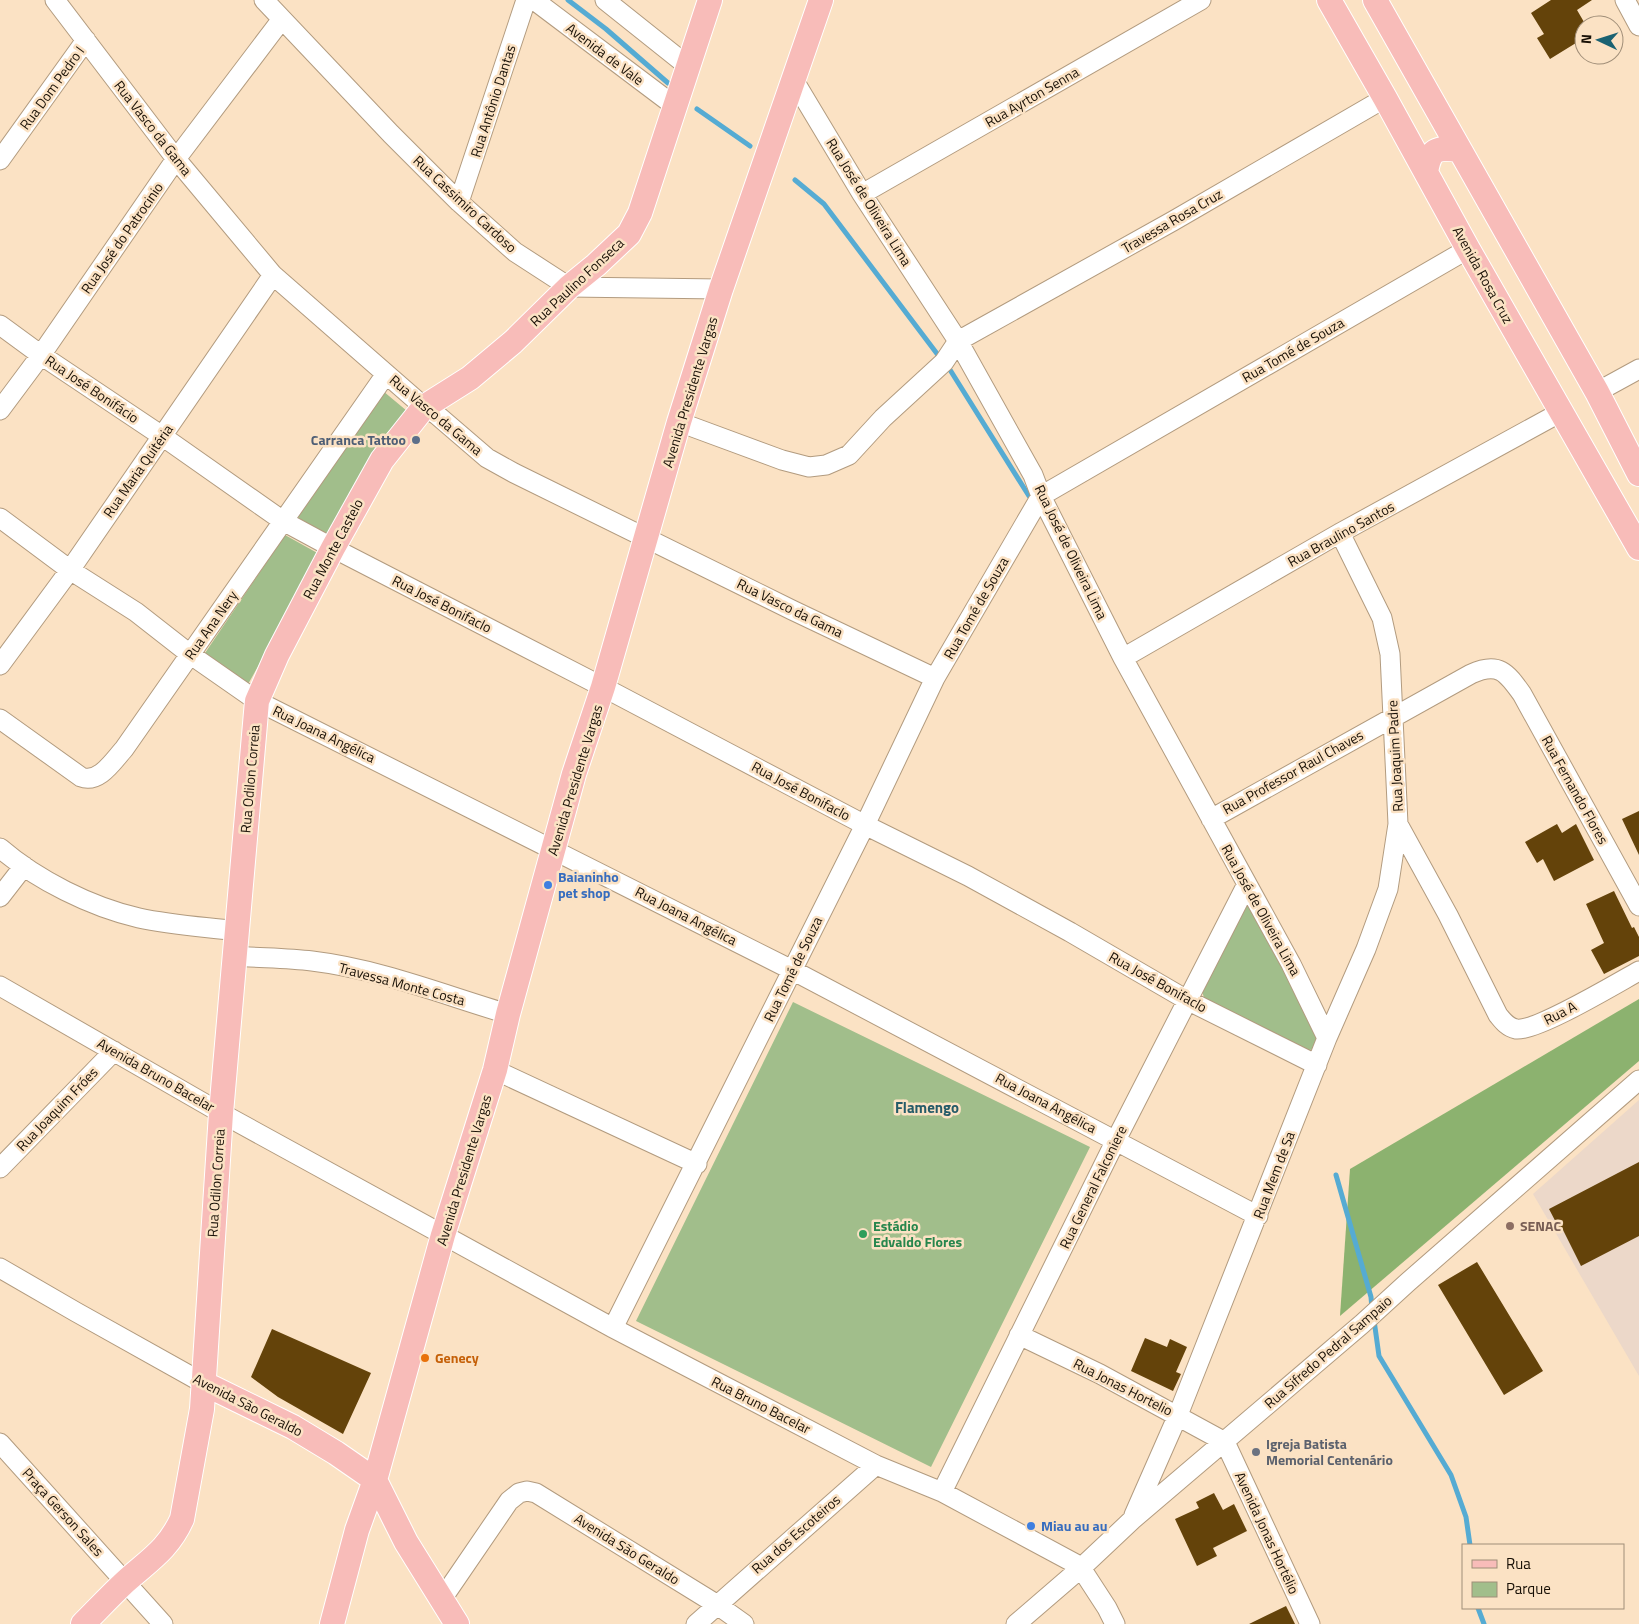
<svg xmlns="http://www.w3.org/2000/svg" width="1639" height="1624" viewBox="0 0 1639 1624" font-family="'Titillium Web',sans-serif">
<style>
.education{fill:#ecd8c9}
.green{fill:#a1be8b}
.forest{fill:#8cb26f}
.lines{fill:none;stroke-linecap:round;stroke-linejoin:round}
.stream{stroke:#55abd3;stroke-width:5}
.building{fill:#64430a}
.minor-casing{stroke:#b29b7f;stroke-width:21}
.major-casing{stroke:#fff;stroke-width:26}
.minor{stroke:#fff;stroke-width:19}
.major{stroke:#f8bcb9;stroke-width:24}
.service-dot{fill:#5c6f8a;stroke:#fbe2c4;stroke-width:2}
.shop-dot{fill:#3f7fe0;stroke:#fbe2c4;stroke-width:2}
.education-dot{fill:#8d6e63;stroke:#fbe2c4;stroke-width:2}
.leisure-dot{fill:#2e9e5b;stroke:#fbe2c4;stroke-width:2}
.food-dot{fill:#e8710a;stroke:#fbe2c4;stroke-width:2}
.worship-dot{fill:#6b7280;stroke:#fbe2c4;stroke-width:2}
.labels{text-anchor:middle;stroke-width:5;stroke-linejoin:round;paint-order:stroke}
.street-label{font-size:14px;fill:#181006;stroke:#fbe2c4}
.service-label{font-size:14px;font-weight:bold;fill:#4e5e75;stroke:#fbe2c4;text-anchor:end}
.shop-label{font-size:14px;font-weight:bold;fill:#366cbe;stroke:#fbe2c4;text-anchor:start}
.leisure-label{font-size:14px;font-weight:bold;fill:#27864d;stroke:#fbe2c4;text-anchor:start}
.education-label{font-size:14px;font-weight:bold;fill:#785e54;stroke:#fbe2c4;text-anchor:start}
.food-label{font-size:14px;font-weight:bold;fill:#c56008;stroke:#fbe2c4;text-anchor:start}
.worship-label{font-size:14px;font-weight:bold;fill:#5b616d;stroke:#fbe2c4;text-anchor:start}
.neighbourhood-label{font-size:15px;font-weight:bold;fill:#255b68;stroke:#fbe2c4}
</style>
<rect width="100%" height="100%" fill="#fbe2c4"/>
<path class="education" d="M 1639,1100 L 1639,1376 L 1533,1194 Z"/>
<path class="green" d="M 383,391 L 407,411 L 377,444 L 329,536 L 297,517 Z
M 285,535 L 321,555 L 247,686 L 203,656 Z
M 1247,901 L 1318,1031 L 1316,1048 L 1307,1051 L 1218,1009 L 1204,998 L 1201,987 Z
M 793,1002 L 1090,1147 L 931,1467 L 636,1321 Z"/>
<path class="forest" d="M 1639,999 L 1639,1061 L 1340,1316 L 1350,1169 Z"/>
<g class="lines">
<path class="stream" d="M 568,0 L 606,29 L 668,83
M 697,109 L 750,146
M 795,180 L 824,204 L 941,359
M 947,365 L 1029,496
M 1336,1175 L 1371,1297 L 1372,1309
M 1374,1320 L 1379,1356 L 1451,1475 L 1466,1517 L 1470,1545
M 1478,1608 L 1484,1624"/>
</g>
<path class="building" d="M 1551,0 L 1592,0 L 1577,10 L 1584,22 L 1584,38 L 1550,59 L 1537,38 L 1544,34 L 1531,13 Z
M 1639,811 L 1639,855 L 1622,819 Z
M 1557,824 L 1562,833 L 1576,824 L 1594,860 L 1554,881 L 1543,859 L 1537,863 L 1525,842 Z
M 1614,891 L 1632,928 L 1634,927 L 1639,937 L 1639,956 L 1604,974 L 1591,950 L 1604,943 L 1586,904 Z
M 1639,1162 L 1639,1236 L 1581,1266 L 1563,1230 L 1561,1232 L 1549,1209 Z
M 1477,1262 L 1543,1371 L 1504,1395 L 1438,1285 Z
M 272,1329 L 371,1373 L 343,1434 L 278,1397 L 251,1377 Z
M 1145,1338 L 1167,1347 L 1170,1339 L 1187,1347 L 1176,1372 L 1181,1374 L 1173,1391 L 1131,1371 Z
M 1214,1493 L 1223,1510 L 1234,1504 L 1247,1531 L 1213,1548 L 1217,1556 L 1197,1566 L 1175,1519 L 1199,1508 L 1196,1502 Z
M 1286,1606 L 1295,1624 L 1249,1624 Z"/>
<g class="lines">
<defs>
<path id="minor" d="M 55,0 L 176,159 L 273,275 L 424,407 L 437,415 L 487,458 L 514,473 L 792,610 L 935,678
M 264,0 L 391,134 L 459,202 L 515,252 L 569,287 L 721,289
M 534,0 L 676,107
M 605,0 L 689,67
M 1625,0 L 1639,26
M 793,79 L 862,194 L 958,341 L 1033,475 L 1041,496 L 1123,658 L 1291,964 L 1327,1038
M 0,160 L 86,40
M 862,194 L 1201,0
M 459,202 L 526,0
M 0,325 L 41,355 L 162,436 L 283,521 L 333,548 L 603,687 L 865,825 L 968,876 L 1070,932 L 1187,1000 L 1317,1065
M 1597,392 L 1639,369
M 0,410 L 41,355 L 176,159 L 282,19
M 679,422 L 782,460 L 809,467 L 826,465 L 849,455 L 883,418 L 944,362 L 958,341 L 1173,221 L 1385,98
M 0,518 L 70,570 L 136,612 L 191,655 L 257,701 L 792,970 L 1258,1216
M 1340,533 L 1382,618 L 1390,654 L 1398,824 L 1448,915 L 1498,1015 C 1503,1021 1507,1027 1516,1029 C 1536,1032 1617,983 1639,971
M 1123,658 L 1340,533 L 1561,412
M 0,665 L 70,570 L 273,275
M 0,719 L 81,777 C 99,784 113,761 124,749 L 386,374
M 1211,819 L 1471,674 C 1499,661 1507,673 1522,694 L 1639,906
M 0,848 C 37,880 91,907 139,918 C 171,925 205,927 237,931
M 0,897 L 24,866
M 235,956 C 260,958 287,958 312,961 C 379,969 444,995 508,1014
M 0,986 L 221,1113 L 613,1328 L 876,1465 L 942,1492 L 1076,1564 L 1081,1568 L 1107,1608 L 1115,1624
M 495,1070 L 697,1164
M 0,1168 L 114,1051
M 0,1268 L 76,1312 L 203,1383
M 613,1328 L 865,825 L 935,678 L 1041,496 L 1468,249
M 1019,1335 L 1100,1374 L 1225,1442 L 1310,1624
M 0,1443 L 163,1624
M 942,1492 L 1116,1140 L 1247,884
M 1134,1515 L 1178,1415 L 1327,1038 L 1366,949 L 1388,889 L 1398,824
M 442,1599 L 509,1501 L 519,1493 L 527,1491 L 536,1493 L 716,1604 L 744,1624
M 696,1624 L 876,1465
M 1016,1624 L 1081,1568 L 1132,1520 L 1362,1324 L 1408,1282 L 1639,1080"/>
<path id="major" d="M 1329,0 L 1385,98 L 1468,249 L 1639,548
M 1375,0 L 1597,392 L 1639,474
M 1426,172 C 1430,149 1436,147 1459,150
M 203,1383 L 293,1427 L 336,1453 L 375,1480 L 406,1542 L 457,1624
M 83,1624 C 97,1610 110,1596 125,1582 C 148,1561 168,1550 182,1519 L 202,1409 L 221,1113 L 257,701 L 277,655 L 333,548 L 382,460 L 424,407 L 470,378 L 513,342 L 569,287 L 596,265 L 629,234 L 640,213 L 710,0
M 332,1624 L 357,1530 L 375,1480 L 443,1235 L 495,1070 L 508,1014 L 574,774 L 603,687 L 679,422 L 721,289 L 821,0"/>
</defs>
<use href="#minor" class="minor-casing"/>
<use href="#major" class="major-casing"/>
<use href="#minor" class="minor"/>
<use href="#major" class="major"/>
</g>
<circle class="service-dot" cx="416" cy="440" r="5"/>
<g class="shop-dot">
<circle cx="548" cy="885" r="5"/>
<circle cx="1031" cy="1526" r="5"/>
</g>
<circle class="education-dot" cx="1510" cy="1226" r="5"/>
<circle class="leisure-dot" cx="863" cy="1234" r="5"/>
<circle class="food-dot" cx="425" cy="1358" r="5"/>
<circle class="worship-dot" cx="1256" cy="1452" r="5"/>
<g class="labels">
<g class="street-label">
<text transform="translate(605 54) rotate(37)" y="5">Avenida de Vale</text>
<text transform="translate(52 88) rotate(-54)" y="5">Rua Dom Pedro I</text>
<text transform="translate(1032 97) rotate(-30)" y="5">Rua Ayrton Senna</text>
<text transform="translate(493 101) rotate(-72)" y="5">Rua Antônio Dantas</text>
<text transform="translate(153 128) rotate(52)" y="5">Rua Vasco da Gama</text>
<text transform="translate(869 202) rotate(58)" y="5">Rua José de Oliveira Lima</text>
<text transform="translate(465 204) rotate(43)" y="5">Rua Cassimiro Cardoso</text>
<text transform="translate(1172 221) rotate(-30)" y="5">Travessa Rosa Cruz</text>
<text transform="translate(122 238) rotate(-55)" y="5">Rua José do Patrocinio</text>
<text transform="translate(1483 275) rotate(61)" y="5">Avenida Rosa Cruz</text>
<text transform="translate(577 282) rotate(-43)" y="5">Rua Paulino Fonseca</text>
<text transform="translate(1293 350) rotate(-30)" y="5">Rua Tomé de Souza</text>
<text transform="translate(92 389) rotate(34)" y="5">Rua José Bonifácio</text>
<text transform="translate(690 392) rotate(-73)" y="5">Avenida Presidente Vargas</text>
<text transform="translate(436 415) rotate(40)" y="5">Rua Vasco da Gama</text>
<text transform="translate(138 471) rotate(-55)" y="5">Rua Maria Quitéria</text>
<text transform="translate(1341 534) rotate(-29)" y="5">Rua Braulino Santos</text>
<text transform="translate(333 549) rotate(-62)" y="5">Rua Monte Castelo</text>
<text transform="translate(1071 552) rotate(64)" y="5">Rua José de Oliveira Lima</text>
<text transform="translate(442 604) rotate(27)" y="5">Rua José Bonifaclo</text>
<text transform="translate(790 608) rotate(26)" y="5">Rua Vasco da Gama</text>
<text transform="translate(976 608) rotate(-60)" y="5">Rua Tomé de Souza</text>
<text transform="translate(211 625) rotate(-55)" y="5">Rua Ana Nery</text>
<text transform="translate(324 734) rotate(26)" y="5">Rua Joana Angélica</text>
<text transform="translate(1395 756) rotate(-93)" y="5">Rua Joaquim Padre</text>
<text transform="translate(1293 772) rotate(-29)" y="5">Rua Professor Raul Chaves</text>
<text transform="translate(250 779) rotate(-85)" y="5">Rua Odilon Correia</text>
<text transform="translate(575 780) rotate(-73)" y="5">Avenida Presidente Vargas</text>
<text transform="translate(1575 790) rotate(61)" y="5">Rua Fernando Flores</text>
<text transform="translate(801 791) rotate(28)" y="5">Rua José Bonifaclo</text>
<text transform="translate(1261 910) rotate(61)" y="5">Rua José de Oliveira Lima</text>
<text transform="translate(686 916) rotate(27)" y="5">Rua Joana Angélica</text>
<text transform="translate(793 969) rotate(-64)" y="5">Rua Tomé de Souza</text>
<text transform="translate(1158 982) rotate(29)" y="5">Rua José Bonifaclo</text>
<text transform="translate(402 984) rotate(15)" y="5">Travessa Monte Costa</text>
<text transform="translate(1560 1013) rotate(-27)" y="5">Rua A</text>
<text transform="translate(156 1075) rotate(30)" y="5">Avenida Bruno Bacelar</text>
<text transform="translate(1046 1103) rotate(28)" y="5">Rua Joana Angélica</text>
<text transform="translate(57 1109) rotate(-46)" y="5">Rua Joaquim Fróes</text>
<text transform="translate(464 1170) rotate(-73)" y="5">Avenida Presidente Vargas</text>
<text transform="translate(1274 1175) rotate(-69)" y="5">Rua Mem de Sa</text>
<text transform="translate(216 1183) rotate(-86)" y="5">Rua Odilon Correia</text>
<text transform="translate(1093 1187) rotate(-64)" y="5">Rua General Falconiere</text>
<text transform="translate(1328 1352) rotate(-41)" y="5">Rua Sifredo Pedral Sampaio</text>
<text transform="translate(1123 1387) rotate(27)" y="5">Rua Jonas Hortelio</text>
<text transform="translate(248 1405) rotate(27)" y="5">Avenida São Geraldo</text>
<text transform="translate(761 1405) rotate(27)" y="5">Rua Bruno Bacelar</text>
<text transform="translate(63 1512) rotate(48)" y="5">Praça Gerson Sales</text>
<text transform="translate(1267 1533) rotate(65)" y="5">Avenida Jonas Hortélio</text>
<text transform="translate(796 1534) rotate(-41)" y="5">Rua dos Escoteiros</text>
<text transform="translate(627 1549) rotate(32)" y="5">Avenida São Geraldo</text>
</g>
<g class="service-label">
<text x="406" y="445">Carranca Tattoo</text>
</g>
<g class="shop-label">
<text x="558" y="882">Baianinho<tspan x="558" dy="16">pet shop</tspan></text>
<text x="1041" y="1531">Miau au au</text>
</g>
<g class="leisure-label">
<text x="873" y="1231">Estádio<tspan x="873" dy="16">Edvaldo Flores</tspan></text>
</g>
<g class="education-label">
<text x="1520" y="1231">SENAC</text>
</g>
<g class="food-label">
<text x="435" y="1363">Genecy</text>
</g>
<g class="worship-label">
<text x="1266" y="1449">Igreja Batista<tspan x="1266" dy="16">Memorial Centenário</tspan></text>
</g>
<g class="neighbourhood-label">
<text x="927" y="1113">Flamengo</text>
</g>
</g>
<rect x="1462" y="1544" width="162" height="65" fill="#fbe2c4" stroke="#a08e78"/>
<rect x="1472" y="1560" width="25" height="8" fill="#f8bcb9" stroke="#a08e78"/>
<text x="1506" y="1569" font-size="15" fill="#181006">Rua</text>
<rect x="1472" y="1582" width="25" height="15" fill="#a1be8b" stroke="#a08e78"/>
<text x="1506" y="1594" font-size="15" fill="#181006">Parque</text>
<g transform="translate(1599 40) rotate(274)"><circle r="24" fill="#fbe2c4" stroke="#a08e78"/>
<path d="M0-4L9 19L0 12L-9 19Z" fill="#1a6272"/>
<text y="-8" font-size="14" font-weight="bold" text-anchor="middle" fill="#181006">N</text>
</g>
</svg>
